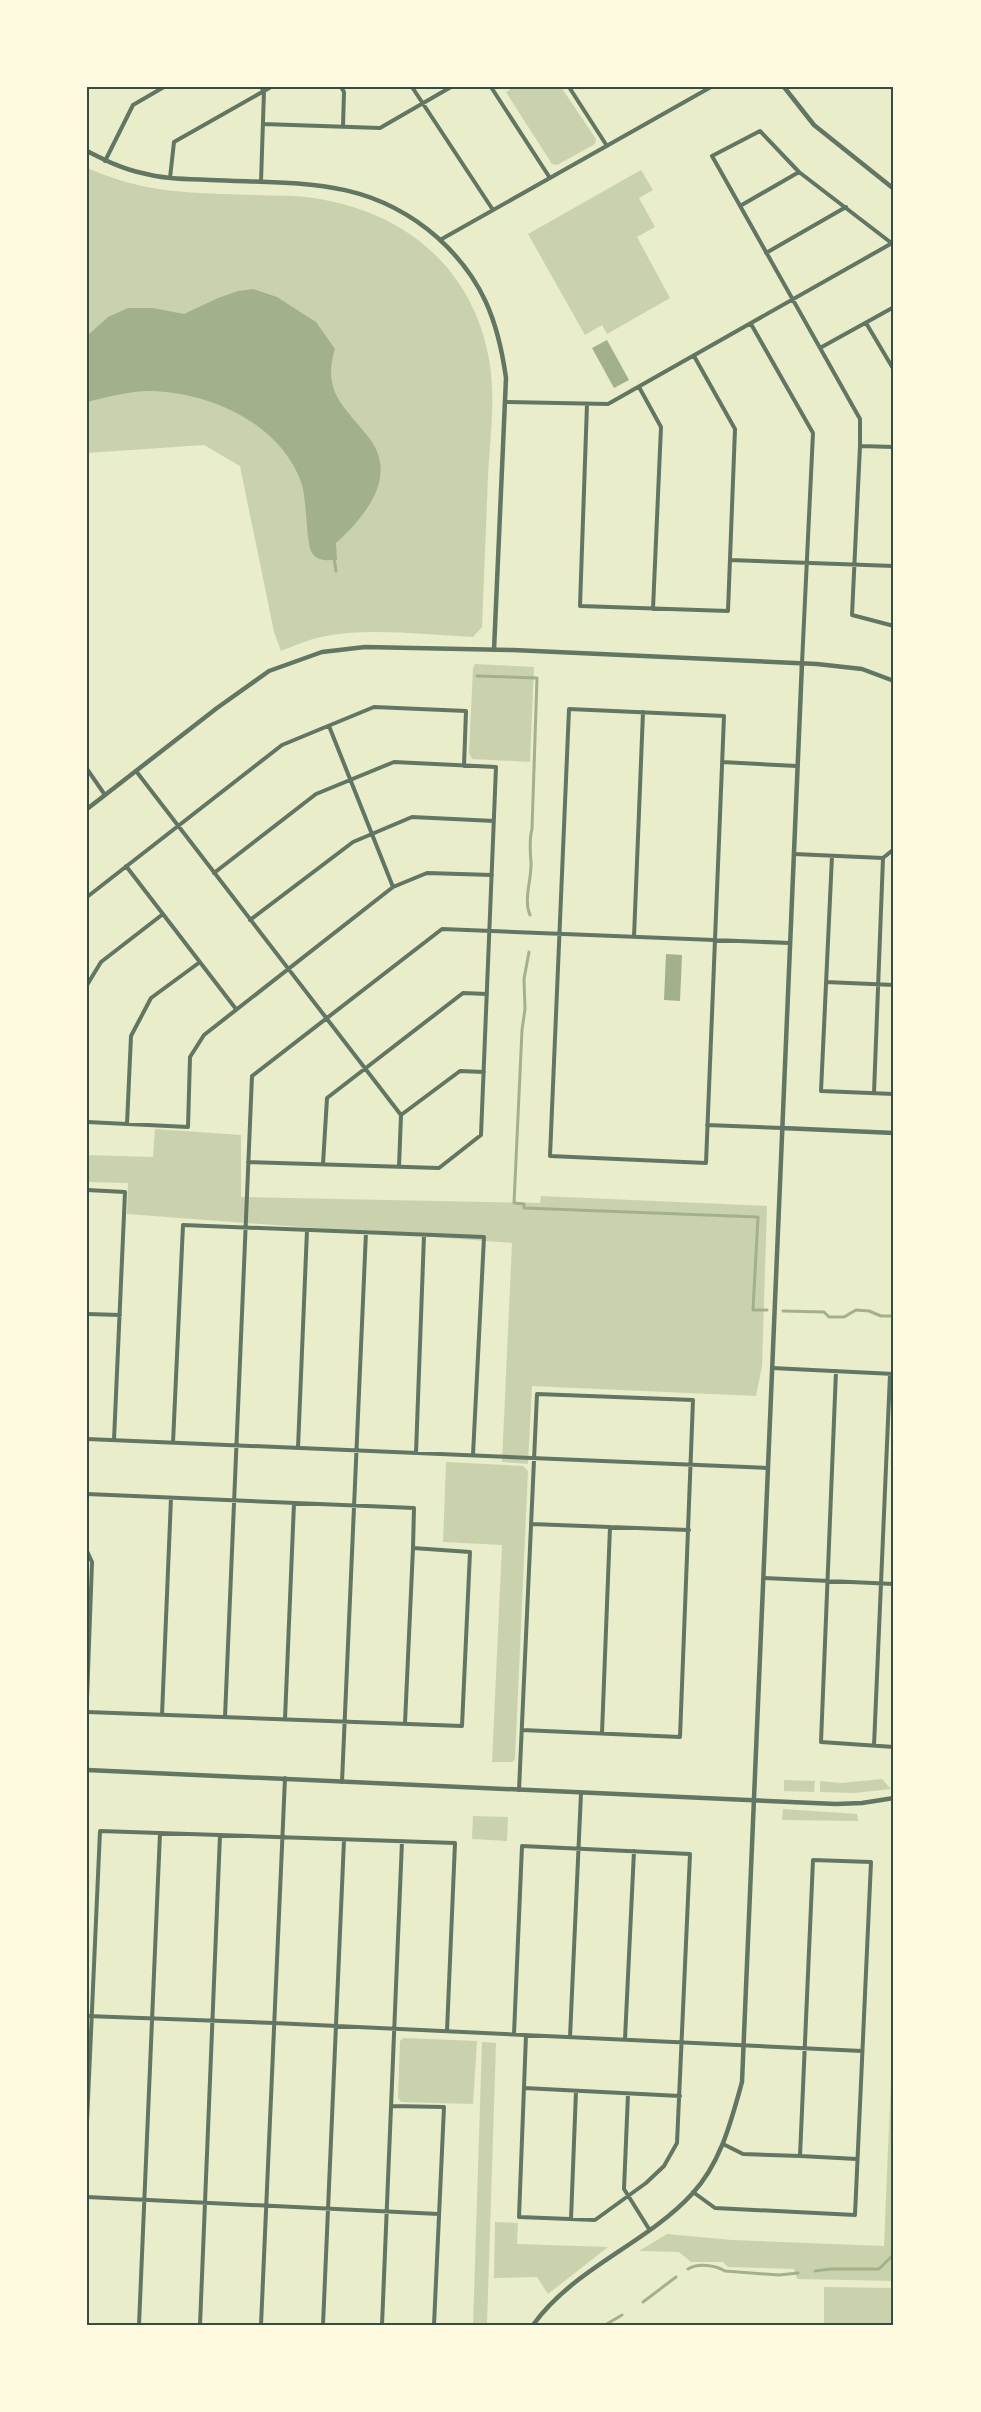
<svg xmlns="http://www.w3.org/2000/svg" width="981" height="2412" viewBox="0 0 981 2412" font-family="'Nunito Sans',sans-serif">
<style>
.green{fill:#cad2ad}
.water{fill:#a3b18a}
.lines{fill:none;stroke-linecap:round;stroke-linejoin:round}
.stream{stroke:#a3b18a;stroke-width:3}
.minor{stroke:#617663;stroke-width:4}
.tertiary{stroke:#617663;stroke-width:4.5}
.neatline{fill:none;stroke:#344e41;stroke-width:2}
</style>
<rect width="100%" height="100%" fill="#e9edc9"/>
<path class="green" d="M 514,87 L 561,87 L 596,139 L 595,144 L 557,165 L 552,164 L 506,92 Z
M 87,168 C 147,194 192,193 256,195 C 272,196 290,195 306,197 C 399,208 472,264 489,359 C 496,397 490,438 488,477 C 486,527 484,577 482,627 L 473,637 C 423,635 369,627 321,637 C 307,640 294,646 281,651 L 274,632 L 240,466 L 204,445 L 87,453 Z
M 641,170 L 653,190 L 639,198 L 655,227 L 637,237 L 670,298 L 607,334 L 602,325 L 585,335 L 528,234 Z
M 475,664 L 534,667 L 530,762 L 472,759 L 469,753 L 473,668 Z
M 155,1129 L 241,1135 L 241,1197 L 540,1203 L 541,1196 L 767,1206 L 762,1366 L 756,1396 L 532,1386 L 528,1464 L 502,1462 L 512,1243 L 127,1214 L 128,1183 L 87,1182 L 87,1155 L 153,1157 Z
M 446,1462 L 523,1466 L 528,1471 L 515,1759 L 512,1762 L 492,1762 L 502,1545 L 443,1542 Z
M 882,1779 L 891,1789 L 854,1793 L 820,1792 L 820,1781 L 841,1783 Z
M 784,1780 L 815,1781 L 814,1792 L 784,1791 Z
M 783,1809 L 857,1814 L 858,1821 L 782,1820 Z
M 473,1816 L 508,1817 L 507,1841 L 472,1839 Z
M 894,2005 L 894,2281 L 797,2279 L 794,2269 L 728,2267 L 723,2262 L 691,2262 L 679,2252 L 639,2251 L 667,2234 L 732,2240 L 884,2246 Z
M 403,2038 L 477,2041 L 473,2104 L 401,2102 L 398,2098 L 400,2041 Z
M 482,2042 L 496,2043 L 487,2325 L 473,2325 Z
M 495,2222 L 518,2223 L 517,2244 L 608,2247 L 548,2294 L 537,2277 L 494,2278 Z
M 824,2287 L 894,2288 L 894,2325 L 824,2325 Z"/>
<path class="water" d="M 253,289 L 277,297 L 316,322 L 335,349 C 321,394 347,408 370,439 C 398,477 365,517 336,543 L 337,560 C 328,560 318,562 312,553 C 306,543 307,502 302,485 C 282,424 210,392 150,391 C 129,391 108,397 87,402 L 87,336 L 108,317 L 128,308 L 153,308 L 184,314 L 218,298 L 238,291 Z
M 607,340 L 629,380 L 614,388 L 592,348 Z
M 666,954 L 682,955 L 680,1001 L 664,1000 Z"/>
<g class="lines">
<path class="stream" d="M 334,558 L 336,571
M 477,676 L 537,678 L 532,829 C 529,840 530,851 531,862 C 532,879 523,899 530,915
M 529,952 L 524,979 L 525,1009 L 522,1030 L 514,1203 L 524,1204 L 524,1208 L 758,1217 L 753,1310 L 767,1310
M 783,1311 L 824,1312 L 829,1317 L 844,1317 L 856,1310 L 869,1311 L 881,1316 L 894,1316
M 688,2269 C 698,2263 715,2265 725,2271 L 779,2275 L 798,2273
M 815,2271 L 830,2269 L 879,2269 L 892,2256
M 643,2302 L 676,2277
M 605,2325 L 622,2315"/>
<path class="minor" d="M 341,87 L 344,92 L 343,127
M 412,87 L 493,210
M 491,87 L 550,178
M 569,87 L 607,146
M 263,124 L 380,128 L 451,87
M 105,161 L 133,105 L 164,87
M 170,178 L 174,142 L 271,87
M 261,182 L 264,91 L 261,87
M 740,206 L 799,172
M 440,240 L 711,87
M 894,245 L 799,172 L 760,131 L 712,156 L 860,419 L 860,446 L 894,447
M 766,253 L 846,207
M 866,323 L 894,370
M 751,324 L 813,433 L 802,663
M 820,348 L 894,307
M 639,387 L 661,427 L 653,609
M 505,402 L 608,404 L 894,242
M 587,404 L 580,606 L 728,611 L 735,429 L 694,356
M 860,446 L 852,615 L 894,626
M 730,560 L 894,566
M 569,709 L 724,716 L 706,1163 L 550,1156 Z
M 329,726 L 393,887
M 722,762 L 797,766
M 87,769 L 105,795
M 136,771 L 401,1115 L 399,1167
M 794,854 L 883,858
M 832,856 L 821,1091 L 894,1094
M 126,866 L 236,1009
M 214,873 L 316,794 L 394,762 L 496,767 L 481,1135 L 439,1168 L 248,1162
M 87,897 L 282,745 L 374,707 L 466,711 L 464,766
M 250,920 L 353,842 L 412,817 L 494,821
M 634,937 L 643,712
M 826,982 L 894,985
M 87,985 L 101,962 L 163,914
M 874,1093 L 883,858 L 894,849
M 401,1115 L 460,1071 L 484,1072
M 87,1122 L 188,1127 L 190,1057 L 204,1035 L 393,887 L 427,873 L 492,875
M 127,1124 L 131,1036 L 151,998 L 200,962
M 707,1125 L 782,1128
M 323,1164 L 327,1098 L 463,993 L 487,994
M 87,1190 L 125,1192 L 114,1440
M 87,1314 L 120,1315
M 772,1368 L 894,1374
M 836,1371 L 821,1742 L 894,1747
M 87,1439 L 768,1468
M 173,1443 L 183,1225 L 484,1237 L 473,1455
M 298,1448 L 307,1230
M 416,1453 L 424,1235
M 87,1494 L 414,1508 L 413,1548 L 470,1552 L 462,1726 L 87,1712
M 531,1524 L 689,1530
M 87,1551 L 92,1562 L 87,1699
M 764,1578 L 894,1584
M 162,1715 L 171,1498
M 225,1717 L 252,1076 L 442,929 L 790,943
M 285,1719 L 294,1503
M 405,1723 L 413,1548
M 602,1733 L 610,1527
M 874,1746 L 890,1374
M 342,1782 L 366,1232
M 519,1790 L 537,1394 L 693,1400 L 680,1737 L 522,1730
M 87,2016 L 274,2023 L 862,2051
M 514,2034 L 522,1846 L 690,1854 L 677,2143 L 664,2166 L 646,2183 L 595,2220 L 519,2217 L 526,2035
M 570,2037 L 581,1793
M 625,2039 L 634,1851
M 524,2088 L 680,2096
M 628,2094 L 624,2189 L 649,2229
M 392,2106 L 444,2107 L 434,2325
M 87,2122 L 100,1831 L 455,1843 L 447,2031
M 723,2144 L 743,2154 L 800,2156
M 693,2192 L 715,2208 L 855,2215 L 871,1862 L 813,1860 L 800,2156 L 857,2159
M 87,2197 L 439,2214
M 571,2219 L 576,2091
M 139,2325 L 160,1833
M 200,2325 L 220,1835
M 261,2325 L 285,1778
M 323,2325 L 344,1840
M 382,2325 L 402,1841"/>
<path class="tertiary" d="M 784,87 L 814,125 L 894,189
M 87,151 C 105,160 122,169 142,173 C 164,179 187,179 210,180 C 297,184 368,176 438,238 C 482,278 498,320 506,378 L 494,650
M 87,809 L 217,708 L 269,671 L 322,652 L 365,647 L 513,650 L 817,664 L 862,669 L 894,681
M 782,1128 L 894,1133
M 87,1770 L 836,1804 L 862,1803 L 894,1798
M 533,2325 C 574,2268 646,2244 692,2194 C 721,2163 731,2121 742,2082 L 802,663"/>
</g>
<rect width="981" height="2412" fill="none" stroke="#fefae0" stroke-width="177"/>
<rect x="88" y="88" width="804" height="2236" class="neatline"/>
</svg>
